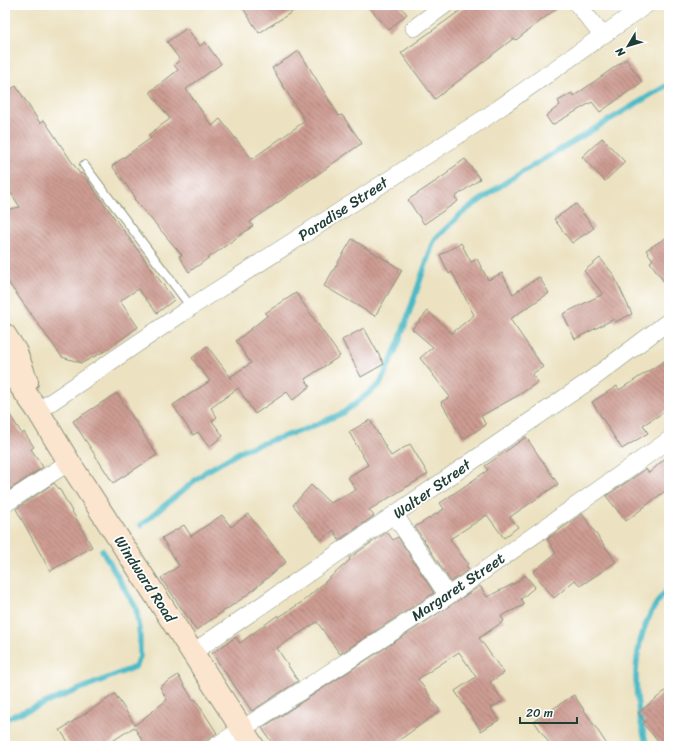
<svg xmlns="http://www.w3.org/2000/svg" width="674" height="751" viewBox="0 0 674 751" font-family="Sriracha,sans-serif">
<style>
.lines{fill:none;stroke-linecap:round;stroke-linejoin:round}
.stream{stroke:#4cb9c6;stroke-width:5.5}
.building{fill:url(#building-back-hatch)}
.lane-casing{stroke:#86907a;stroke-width:10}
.street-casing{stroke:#86907a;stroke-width:18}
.secondary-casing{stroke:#86907a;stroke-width:24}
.lane{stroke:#fff;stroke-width:8}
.street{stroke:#fff;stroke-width:17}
.secondary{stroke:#fbe5cf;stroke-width:22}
.labels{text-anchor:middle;stroke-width:3.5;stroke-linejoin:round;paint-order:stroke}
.street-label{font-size:15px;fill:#1f3d34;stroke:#fff}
</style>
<defs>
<pattern id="building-back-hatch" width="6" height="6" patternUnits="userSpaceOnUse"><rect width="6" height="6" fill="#cd9b92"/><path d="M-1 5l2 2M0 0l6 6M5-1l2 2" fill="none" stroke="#a68078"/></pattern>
</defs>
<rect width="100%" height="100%" fill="#fff"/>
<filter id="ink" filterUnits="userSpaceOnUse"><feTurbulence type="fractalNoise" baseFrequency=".025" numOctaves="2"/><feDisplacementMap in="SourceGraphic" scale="8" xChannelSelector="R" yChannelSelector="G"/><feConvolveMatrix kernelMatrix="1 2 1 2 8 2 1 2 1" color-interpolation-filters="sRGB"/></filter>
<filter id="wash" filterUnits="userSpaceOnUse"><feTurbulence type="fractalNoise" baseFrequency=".012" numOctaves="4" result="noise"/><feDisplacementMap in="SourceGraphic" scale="16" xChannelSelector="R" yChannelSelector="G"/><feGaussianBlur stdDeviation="0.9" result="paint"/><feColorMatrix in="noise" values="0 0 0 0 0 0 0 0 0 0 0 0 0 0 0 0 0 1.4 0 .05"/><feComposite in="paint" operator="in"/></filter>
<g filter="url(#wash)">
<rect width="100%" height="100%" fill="#ece2c1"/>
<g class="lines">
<path class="stream" d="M 141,525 L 205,472 L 245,449 L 306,429 L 343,413 L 380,384 L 399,342 L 434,240 L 462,213 L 509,180 L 669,84
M 5,719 L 135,667 L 140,657 L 140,636 L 136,608 L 102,550
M 647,746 C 631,693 628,631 669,588"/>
</g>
<g id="blocks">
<path class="building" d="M 241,5 L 303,5 L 259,33 Z
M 367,5 L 399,5 L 407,14 L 389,30 Z
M 468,5 L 561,5 L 516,40 L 514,38 L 435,99 L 401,53 Z
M 187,28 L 200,46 L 205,42 L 221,64 L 186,89 L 212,126 L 220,119 L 252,159 L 305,121 L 272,68 L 299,51 L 339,116 L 342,115 L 362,143 L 250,222 L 253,226 L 189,272 L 179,256 L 182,255 L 134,199 L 135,197 L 112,166 L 151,138 L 148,135 L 170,119 L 150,92 L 178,70 L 174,65 L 180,60 L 167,42 Z
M 626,59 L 642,82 L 600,112 L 592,102 L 552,125 L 546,116 L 560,105 L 558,101 L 572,93 L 574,96 Z
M 16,86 L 40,123 L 44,120 L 80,174 L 82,173 L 174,300 L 157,313 L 138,289 L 120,301 L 138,327 L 105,351 L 82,363 L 62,357 L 5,278 L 5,210 L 20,207 L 5,184 L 5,93 Z
M 602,138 L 625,162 L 605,181 L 582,157 Z
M 465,159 L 480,179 L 455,197 L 458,201 L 424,224 L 408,200 L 448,173 L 448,171 Z
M 576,204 L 594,228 L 572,243 L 554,219 Z
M 669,236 L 669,289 L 650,262 L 653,260 L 646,250 Z
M 352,239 L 402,270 L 375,316 L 324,286 Z
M 461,243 L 471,262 L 477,259 L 488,280 L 502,273 L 513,294 L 539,277 L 549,293 L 510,319 L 543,367 L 532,374 L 538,382 L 519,395 L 481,416 L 486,425 L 463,439 L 441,402 L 450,397 L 420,358 L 433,347 L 412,329 L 428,311 L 452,333 L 474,315 L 452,272 L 449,274 L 440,255 Z
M 600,258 L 613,274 L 632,314 L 615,322 L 614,319 L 575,339 L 563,314 L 603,294 L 584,271 Z
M 296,293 L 340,356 L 305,379 L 310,386 L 293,400 L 287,392 L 255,414 L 238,388 L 211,408 L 217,417 L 212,421 L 223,436 L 209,447 L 198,432 L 193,435 L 173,405 L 210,381 L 192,358 L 207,346 L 232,379 L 230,377 L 251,363 L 236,341 L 267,316 L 265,313 Z
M 364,328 L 384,364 L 361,377 L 342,340 Z
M 669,358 L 669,409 L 643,425 L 648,433 L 622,449 L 592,402 L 617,386 L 619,390 Z
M 117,393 L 157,455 L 113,483 L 73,421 Z
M 5,407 L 22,434 L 24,432 L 34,447 L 31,449 L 43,467 L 6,492 Z
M 370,420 L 391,456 L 410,444 L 428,474 L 369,510 L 374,516 L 339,540 L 334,530 L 321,540 L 293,505 L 311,485 L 330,503 L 356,490 L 348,477 L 368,465 L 349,432 Z
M 526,437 L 558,484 L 510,517 L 518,527 L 504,538 L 487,515 L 450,539 L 468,564 L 466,566 L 469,569 L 451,582 L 415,527 L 444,509 L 440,503 L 488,470 L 485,466 Z
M 669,455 L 669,488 L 626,521 L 606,496 L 646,469 L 649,473 Z
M 54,483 L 60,490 L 92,547 L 50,571 L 16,509 Z
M 248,514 L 286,562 L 246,596 L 196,630 L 161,578 L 179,566 L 162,538 L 184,525 L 191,536 L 222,515 L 231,527 Z
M 582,514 L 616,562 L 580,586 L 575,580 L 554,598 L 533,572 L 556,553 L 547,539 Z
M 387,532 L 393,540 L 398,537 L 434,593 L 340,654 L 317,622 L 277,648 L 298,681 L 252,711 L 212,653 L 236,637 L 240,643 L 278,615 L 279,617 L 302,602 L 350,560 L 349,558 Z
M 525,575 L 535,587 L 521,599 L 524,605 L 501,616 L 504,621 L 479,638 L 504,673 L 490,682 L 503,701 L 491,708 L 499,720 L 481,731 L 455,691 L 476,677 L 459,652 L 418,679 L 440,711 L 391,746 L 274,746 L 262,728 L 480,586 L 487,597 L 517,582 Z
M 178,675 L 193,700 L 195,699 L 217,733 L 199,746 L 146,746 L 134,727 L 105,746 L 71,746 L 60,730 L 115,694 L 135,725 L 167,700 L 160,687 Z
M 669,688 L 669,746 L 663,746 L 643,724 L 645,722 L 638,713 Z
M 574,695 L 608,746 L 551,746 L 534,721 Z"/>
</g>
</g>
<g filter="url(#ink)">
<use href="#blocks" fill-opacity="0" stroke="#86907a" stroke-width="1"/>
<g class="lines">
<defs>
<path id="lane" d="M 84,165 L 191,307"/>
<path id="street" d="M 578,5 L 602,35
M 414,28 L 445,5
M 38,411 L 191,307 L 488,116 L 646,5
M 5,504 L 69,462
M 395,515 L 448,596
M 192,653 L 592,379 L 669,321
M 216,746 L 448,596 L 669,440"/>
<path id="secondary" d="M 5,335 L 16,352 L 27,382
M 5,364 L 38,411 L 69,462 L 253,746"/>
</defs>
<use href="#lane" class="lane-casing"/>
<use href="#street" class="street-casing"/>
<use href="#secondary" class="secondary-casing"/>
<use href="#lane" class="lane"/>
<use href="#street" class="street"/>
<use href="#secondary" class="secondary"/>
</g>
</g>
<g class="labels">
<g class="street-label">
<text transform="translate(343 209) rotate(-33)" y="5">Paradise Street</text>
<text transform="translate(432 489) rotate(-35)" y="5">Walter Street</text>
<text transform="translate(145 579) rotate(57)" y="5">Windward Road</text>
<text transform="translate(458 587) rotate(-34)" y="5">Margaret Street</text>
</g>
</g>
<rect width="674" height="751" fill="none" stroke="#fff" stroke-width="20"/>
<g transform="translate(628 46) rotate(232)" stroke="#ffffff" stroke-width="3" paint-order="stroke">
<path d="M0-3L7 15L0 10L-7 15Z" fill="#1f3d34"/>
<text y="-6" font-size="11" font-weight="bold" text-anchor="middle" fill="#1f3d34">N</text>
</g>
<path d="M520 717v6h57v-6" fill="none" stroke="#1f3d34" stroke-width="2"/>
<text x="526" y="717" font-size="12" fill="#1f3d34" stroke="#ffffff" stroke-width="3" paint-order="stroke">20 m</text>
</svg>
